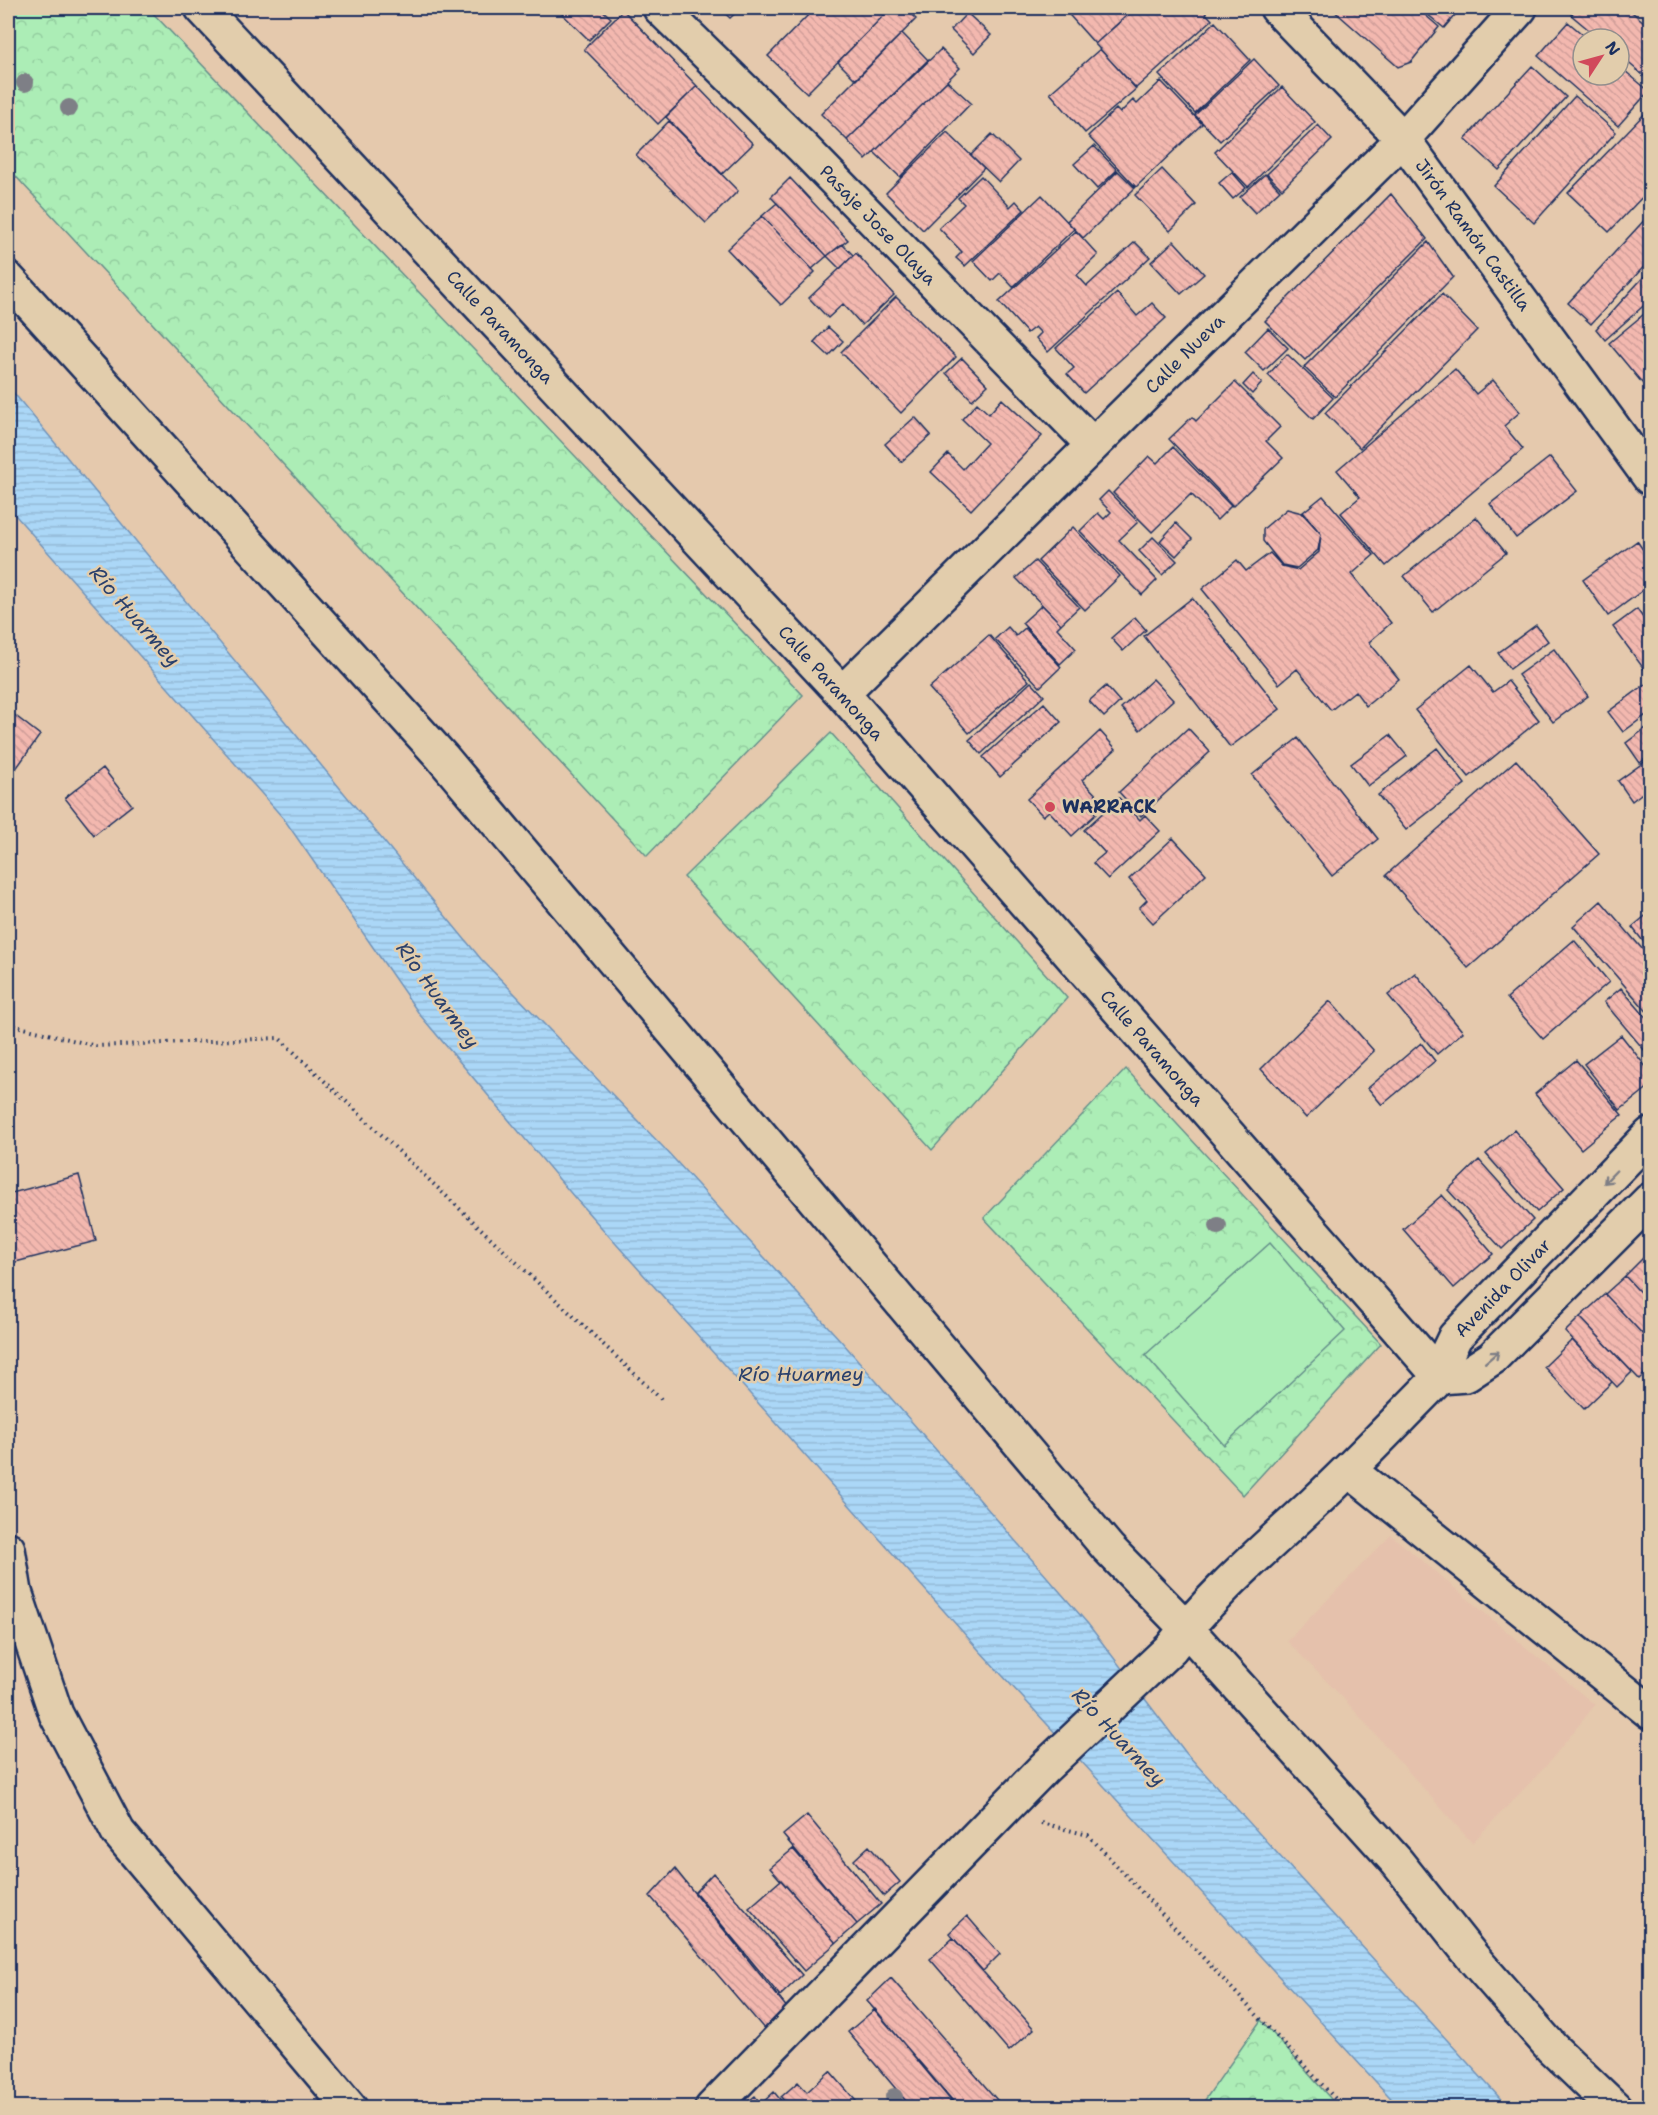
<svg xmlns="http://www.w3.org/2000/svg" width="1658" height="2115" viewBox="0 0 1658 2115" font-family="'Shantell Sans',sans-serif">
<style>
.built{fill:#e5c1ac}
.park{fill:url(#park-crowns);stroke:#648e8a;stroke-width:1.5}
.pitch{fill:#acedb6;stroke:#648e8a;stroke-width:1.5}
.water{fill:url(#water-rules);stroke:#7194ba;stroke-width:1.5}
.building{fill:url(#building-back-hatch);stroke:#1b2f5e;stroke-width:1.5}
.lines{fill:none;stroke-linecap:round;stroke-linejoin:round}
.minor-casing{stroke:#1b2f5e;stroke-width:38}
.path{stroke:#1b2f5e;stroke-width:4;stroke-dasharray:1.5 4.5;stroke-linecap:butt}
.minor{stroke:#e2cdac;stroke-width:33}
.tree{fill:#7e7f86}
.oneway{stroke:#7e7e85}
.poi-dot{fill:#d1495b;stroke:#e2cdac;stroke-width:2}
.labels{text-anchor:middle;stroke-width:5;stroke-linejoin:round;paint-order:stroke}
.street-label{font-size:18px;fill:#1b2f5e;stroke:#e2cdac}
.poi-label{font-size:18px;font-weight:bold;fill:#1b2f5e;stroke:#e2cdac;text-anchor:start}
.water-label{font-size:20px;font-style:italic;fill:#29406d;stroke:#e2cdac}
</style>
<defs>
<pattern id="park-crowns" width="20" height="18" patternUnits="userSpaceOnUse" patternTransform="scale(1.5)"><rect width="20" height="18" fill="#acedb6"/><path d="M2 6a3 3 0 1 1 6 0M12 15a3 3 0 1 1 6 0" fill="none" stroke="#93cc9f"/></pattern>
<pattern id="water-rules" width="6" height="5" patternUnits="userSpaceOnUse" patternTransform="scale(1.5)"><rect width="6" height="5" fill="#abd7f7"/><path d="M0 2.5h6" fill="none" stroke="#93b9d6"/></pattern>
<pattern id="building-back-hatch" width="6" height="6" patternUnits="userSpaceOnUse" patternTransform="scale(1.5)"><rect width="6" height="6" fill="#f3b8af"/><path d="M-1 5l2 2M0 0l6 6M5-1l2 2" fill="none" stroke="#d09e99"/></pattern>
</defs>
<rect width="100%" height="100%" fill="#e5c9ad"/>
<filter id="ink" filterUnits="userSpaceOnUse"><feTurbulence type="fractalNoise" baseFrequency=".0167" numOctaves="2"/><feDisplacementMap in="SourceGraphic" scale="12" xChannelSelector="R" yChannelSelector="G"/><feConvolveMatrix kernelMatrix="1 2 1 2 8 2 1 2 1" color-interpolation-filters="sRGB"/></filter>
<g filter="url(#ink)">
<path class="built" d="M 1391,1535 L 1595,1705 L 1546,1766 L 1472,1843 L 1344,1699 L 1287,1641 Z"/>
<path class="park" d="M 8,8 L 148,8 L 803,695 L 647,856 L 8,168 Z
M 831,733 L 1067,998 L 932,1150 L 684,877 Z
M 1126,1069 L 1381,1344 L 1243,1495 L 984,1218 Z
M 1261,2020 L 1338,2107 L 1200,2107 Z"/>
<path class="pitch" d="M 1270,1243 L 1345,1331 L 1224,1445 L 1145,1355 Z"/>
<path class="water" d="M 8,386 L 481,959 L 664,1148 L 842,1342 L 1088,1624 L 1186,1753 L 1508,2107 L 1399,2107 L 978,1649 L 575,1198 L 420,1015 L 284,819 L 8,507 Z"/>
<path class="building" d="M 556,8 L 600,8 L 611,18 L 589,40 Z
M 719,8 L 741,8 L 730,18 Z
M 815,8 L 891,8 L 807,93 L 768,56 Z
M 891,8 L 904,8 L 916,19 L 856,80 L 838,62 Z
M 1063,8 L 1135,8 L 1095,44 Z
M 1136,8 L 1201,8 L 1212,20 L 1136,88 L 1095,44 Z
M 1331,8 L 1417,8 L 1439,27 L 1411,62 L 1398,67 Z
M 1420,8 L 1461,8 L 1444,28 Z
M 1577,8 L 1627,8 L 1650,27 L 1650,81 L 1619,55 L 1619,39 L 1600,39 L 1571,15 Z
M 623,10 L 697,86 L 658,124 L 584,49 Z
M 967,13 L 991,35 L 974,53 L 951,30 Z
M 1215,22 L 1250,60 L 1195,113 L 1159,75 Z
M 1568,22 L 1588,39 L 1583,39 L 1583,75 L 1619,75 L 1619,66 L 1649,91 L 1618,126 L 1538,56 Z
M 902,33 L 928,60 L 847,140 L 821,114 Z
M 941,49 L 960,68 L 866,160 L 847,140 Z
M 1100,49 L 1136,89 L 1085,133 L 1050,93 Z
M 1254,59 L 1279,86 L 1220,141 L 1195,115 Z
M 1532,66 L 1566,97 L 1499,170 L 1465,139 Z
M 947,81 L 971,103 L 900,177 L 874,152 Z
M 1161,81 L 1202,124 L 1136,187 L 1088,136 L 1116,109 L 1120,113 L 1133,100 L 1137,104 Z
M 697,86 L 753,144 L 722,174 L 666,117 Z
M 1282,87 L 1315,122 L 1248,187 L 1215,152 Z
M 1575,96 L 1616,132 L 1534,223 L 1494,186 Z
M 1650,108 L 1650,189 L 1609,232 L 1568,193 Z
M 669,121 L 738,191 L 706,223 L 636,155 Z
M 1318,125 L 1332,140 L 1282,189 L 1267,174 Z
M 947,132 L 984,168 L 923,230 L 886,193 Z
M 992,134 L 1019,161 L 999,182 L 971,155 Z
M 1094,146 L 1117,170 L 1097,189 L 1074,164 Z
M 1162,169 L 1196,205 L 1170,231 L 1135,195 Z
M 1118,171 L 1135,188 L 1083,238 L 1067,221 Z
M 1232,172 L 1246,188 L 1233,199 L 1219,183 Z
M 1265,174 L 1280,190 L 1255,213 L 1240,197 Z
M 981,176 L 1010,207 L 1016,201 L 1024,210 L 965,266 L 956,258 L 962,252 L 939,228 L 964,204 L 958,198 Z
M 790,178 L 848,240 L 827,256 L 771,197 Z
M 1391,194 L 1427,239 L 1305,360 L 1265,321 Z
M 1042,195 L 1074,229 L 1013,287 L 1000,273 L 992,281 L 973,261 Z
M 777,203 L 827,256 L 812,269 L 762,216 Z
M 1650,214 L 1650,260 L 1591,324 L 1568,303 Z
M 762,216 L 815,272 L 781,305 L 727,249 Z
M 1076,231 L 1098,255 L 1077,275 L 1087,286 L 1135,242 L 1150,257 L 1048,352 L 1036,338 L 1041,333 L 1035,327 L 1027,333 L 999,302 Z
M 1174,241 L 1204,274 L 1181,294 L 1151,262 Z
M 1428,242 L 1453,277 L 1335,397 L 1304,367 Z
M 842,244 L 853,255 L 840,269 L 827,256 Z
M 856,253 L 894,295 L 862,325 L 843,304 L 828,318 L 809,298 Z
M 1650,270 L 1650,300 L 1605,340 L 1596,329 Z
M 1117,293 L 1137,316 L 1152,303 L 1166,318 L 1084,393 L 1067,374 L 1074,368 L 1056,348 Z
M 1442,294 L 1477,330 L 1360,448 L 1325,413 Z
M 896,297 L 956,357 L 901,413 L 841,352 Z
M 1650,309 L 1650,378 L 1643,384 L 1609,343 Z
M 828,327 L 843,341 L 829,356 L 814,342 Z
M 1268,328 L 1288,348 L 1264,371 L 1245,352 Z
M 1287,354 L 1333,398 L 1313,419 L 1268,375 Z
M 962,358 L 988,385 L 972,400 L 946,373 Z
M 1455,369 L 1476,394 L 1493,380 L 1520,412 L 1504,426 L 1523,449 L 1386,566 L 1341,513 L 1360,497 L 1337,470 Z
M 1253,374 L 1262,383 L 1252,394 L 1243,385 Z
M 1235,382 L 1280,427 L 1266,441 L 1283,458 L 1233,506 L 1169,439 L 1192,417 L 1196,421 Z
M 1002,399 L 1042,436 L 971,510 L 931,472 L 948,454 L 963,469 L 987,443 L 962,419 L 977,403 L 989,414 Z
M 915,417 L 931,435 L 901,462 L 885,444 Z
M 1173,447 L 1231,506 L 1217,520 L 1191,494 L 1152,532 L 1113,493 L 1149,456 L 1157,463 Z
M 1550,457 L 1577,491 L 1516,538 L 1490,504 Z
M 1108,491 L 1138,522 L 1119,540 L 1157,580 L 1142,595 L 1080,531 L 1098,513 L 1104,519 L 1111,512 L 1099,500 Z
M 1323,496 L 1374,555 L 1352,574 L 1391,623 L 1369,642 L 1399,679 L 1366,706 L 1355,691 L 1331,710 L 1297,669 L 1279,684 L 1202,589 L 1237,560 L 1246,571 L 1270,553 L 1282,566 L 1298,570 L 1319,552 L 1321,534 L 1303,512 Z
M 1287,509 L 1302,513 L 1321,534 L 1318,550 L 1297,568 L 1282,565 L 1263,541 L 1263,529 Z
M 1476,517 L 1506,553 L 1433,612 L 1404,576 Z
M 1176,523 L 1192,539 L 1176,556 L 1160,541 Z
M 1073,527 L 1120,576 L 1085,610 L 1038,561 Z
M 1153,537 L 1177,561 L 1162,575 L 1139,551 Z
M 1637,541 L 1650,560 L 1650,585 L 1608,616 L 1583,580 Z
M 1035,561 L 1079,607 L 1061,624 L 1016,578 Z
M 1192,598 L 1280,709 L 1230,747 L 1144,636 Z
M 1042,605 L 1061,624 L 1057,628 L 1076,649 L 1060,664 L 1022,623 Z
M 1637,609 L 1650,628 L 1650,664 L 1644,669 L 1613,627 Z
M 1135,617 L 1146,630 L 1123,651 L 1111,638 Z
M 1536,625 L 1548,641 L 1510,669 L 1498,653 Z
M 1008,627 L 1016,636 L 1025,628 L 1061,667 L 1040,687 L 995,639 Z
M 989,635 L 1029,681 L 969,733 L 929,688 Z
M 1554,649 L 1588,696 L 1553,722 L 1518,675 Z
M 1471,665 L 1493,692 L 1508,681 L 1539,720 L 1469,777 L 1415,710 Z
M 1153,679 L 1173,700 L 1140,730 L 1121,708 Z
M 1650,681 L 1650,712 L 1623,732 L 1608,712 Z
M 1031,682 L 1044,696 L 981,754 L 969,740 Z
M 1106,686 L 1120,702 L 1104,717 L 1089,701 Z
M 1044,703 L 1061,722 L 1000,777 L 983,757 Z
M 8,710 L 40,735 L 8,780 Z
M 1650,725 L 1650,755 L 1640,763 L 1626,743 Z
M 1188,728 L 1210,752 L 1141,816 L 1119,792 Z
M 1100,731 L 1116,749 L 1082,780 L 1101,800 L 1091,809 L 1096,814 L 1072,836 L 1049,811 L 1043,816 L 1027,799 Z
M 1390,735 L 1407,756 L 1368,786 L 1351,764 Z
M 1298,738 L 1378,839 L 1332,876 L 1252,775 Z
M 1437,748 L 1465,784 L 1406,830 L 1378,795 Z
M 1650,758 L 1650,787 L 1632,801 L 1618,781 Z
M 1516,760 L 1599,854 L 1468,968 L 1386,875 Z
M 103,768 L 132,805 L 94,835 L 65,798 Z
M 1119,798 L 1140,820 L 1145,815 L 1160,831 L 1108,879 L 1093,863 L 1105,853 L 1084,830 Z
M 1173,838 L 1206,874 L 1153,923 L 1139,908 L 1147,900 L 1129,879 Z
M 1601,901 L 1650,958 L 1650,1015 L 1573,926 Z
M 1650,912 L 1650,950 L 1632,927 Z
M 1574,940 L 1609,982 L 1543,1039 L 1507,998 Z
M 1415,973 L 1463,1032 L 1437,1054 L 1388,995 Z
M 1621,988 L 1650,1022 L 1650,1057 L 1604,1002 Z
M 1330,1001 L 1374,1051 L 1306,1118 L 1261,1069 Z
M 1621,1035 L 1650,1072 L 1650,1086 L 1620,1110 L 1584,1064 Z
M 1421,1043 L 1435,1061 L 1382,1105 L 1368,1088 Z
M 1576,1060 L 1622,1115 L 1581,1149 L 1535,1094 Z
M 1514,1130 L 1564,1188 L 1537,1212 L 1486,1154 Z
M 1479,1160 L 1533,1220 L 1502,1249 L 1448,1190 Z
M 79,1175 L 96,1241 L 8,1264 L 8,1194 Z
M 1442,1195 L 1493,1254 L 1454,1288 L 1403,1229 Z
M 1649,1252 L 1650,1254 L 1650,1303 L 1625,1276 Z
M 1625,1276 L 1650,1303 L 1650,1342 L 1605,1294 Z
M 1605,1294 L 1650,1342 L 1650,1369 L 1639,1379 L 1580,1317 Z
M 1580,1317 L 1632,1372 L 1617,1387 L 1565,1332 Z
M 1572,1340 L 1612,1382 L 1584,1409 L 1544,1367 Z
M 807,1815 L 881,1904 L 857,1924 L 783,1835 Z
M 869,1846 L 900,1882 L 884,1896 L 854,1860 Z
M 793,1849 L 857,1924 L 836,1943 L 770,1868 Z
M 675,1869 L 788,2009 L 766,2031 L 650,1896 Z
M 713,1873 L 802,1975 L 780,1996 L 695,1892 Z
M 781,1880 L 836,1943 L 804,1971 L 749,1908 Z
M 967,1916 L 1000,1954 L 983,1971 L 949,1933 Z
M 953,1938 L 1034,2029 L 1009,2051 L 930,1959 Z
M 891,1978 L 1004,2108 L 959,2108 L 867,2001 Z
M 875,2009 L 957,2108 L 912,2108 L 848,2032 Z
M 830,2071 L 862,2108 L 790,2108 L 781,2097 L 798,2082 L 807,2092 Z
M 774,2092 L 787,2108 L 748,2108 L 745,2104 L 755,2096 L 761,2104 Z"/>
<g class="lines">
<defs>
<path id="minor" d="M 202,8 L 842,693 L 1440,1377
M 660,8 L 803,148 L 1093,445
M 1277,8 L 1403,139 L 1650,478
M 8,279 L 442,757 L 1108,1548 L 1186,1628 L 1397,1862 L 1474,1959 L 1552,2048 L 1615,2108
M 842,693 L 1403,139 L 1520,8
M 1440,1377 L 1443,1362 L 1455,1337 L 1650,1135
M 1440,1377 L 1466,1375 L 1492,1358 L 1650,1200
M 1349,1470 L 1650,1712
M 8,1549 L 15,1592 L 56,1714 L 118,1832 L 350,2108
M 712,2108 L 1044,1768 L 1171,1648 C 1211,1594 1265,1549 1313,1504 C 1357,1463 1398,1419 1440,1377"/>
</defs>
<use href="#minor" class="minor-casing"/>
<path class="path" d="M 8,1024 L 96,1046 L 279,1038 L 661,1399
M 1041,1823 L 1088,1835 L 1344,2108"/>
<use href="#minor" class="minor"/>
</g>
<g class="tree">
<circle cx="25" cy="83" r="9"/>
<circle cx="69" cy="108" r="9"/>
<circle cx="1218" cy="1226" r="9"/>
<circle cx="894" cy="2097" r="9"/>
</g>
<defs><path id="oneway-shaft" d="M-6 0H5M1.5-3L5.5 0L1.5 3" fill="none" stroke-width="1.6" stroke-linecap="round" stroke-linejoin="round" transform="scale(1.5)"/></defs>
<g class="oneway">
<use href="#oneway-shaft" transform="translate(1610 1177) rotate(134)"/>
<use href="#oneway-shaft" transform="translate(1492 1357) rotate(-40)"/>
</g>
</g>
<circle class="poi-dot" cx="1050" cy="807" r="6"/>
<g class="labels">
<g class="street-label">
<text transform="translate(878 225) rotate(46)" y="6">Pasaje Jose Olaya</text>
<text transform="translate(1473 235) rotate(54)" y="6">Jirón Ramón Castilla</text>
<text transform="translate(500 327) rotate(47)" y="6">Calle Paramonga</text>
<text transform="translate(1185 354) rotate(-45)" y="6">Calle Nueva</text>
<text transform="translate(831 683) rotate(48)" y="6">Calle Paramonga</text>
<text transform="translate(1152 1048) rotate(49)" y="6">Calle Paramonga</text>
<text transform="translate(1503 1288) rotate(-46)" y="6">Avenida Olivar</text>
</g>
<g class="poi-label">
<text x="1062" y="813">WARRACK</text>
</g>
<g class="water-label">
<text transform="translate(135 616) rotate(49)" y="7">Río Huarmey</text>
<text transform="translate(438 995) rotate(54)" y="7">Río Huarmey</text>
<text x="801" y="1381">Río Huarmey</text>
<text transform="translate(1119 1737) rotate(47)" y="7">Río Huarmey</text>
</g>
</g>
<rect width="1658" height="2115" fill="none" stroke="#e2cdac" stroke-width="30"/>
<rect x="15" y="15" width="1628" height="2085" fill="none" stroke="#1b2f5e" stroke-width="2" filter="url(#ink)"/>
<g transform="translate(1601 57) rotate(54)"><circle r="28" fill="#e2cdac" stroke="#928e8d" stroke-width="1.5"/>
<path d="M0-4.5L10 22L0 15L-10 22Z" fill="#d1495b"/>
<text y="-9" font-size="16" font-weight="bold" text-anchor="middle" fill="#1b2f5e">N</text>
</g>
</svg>
